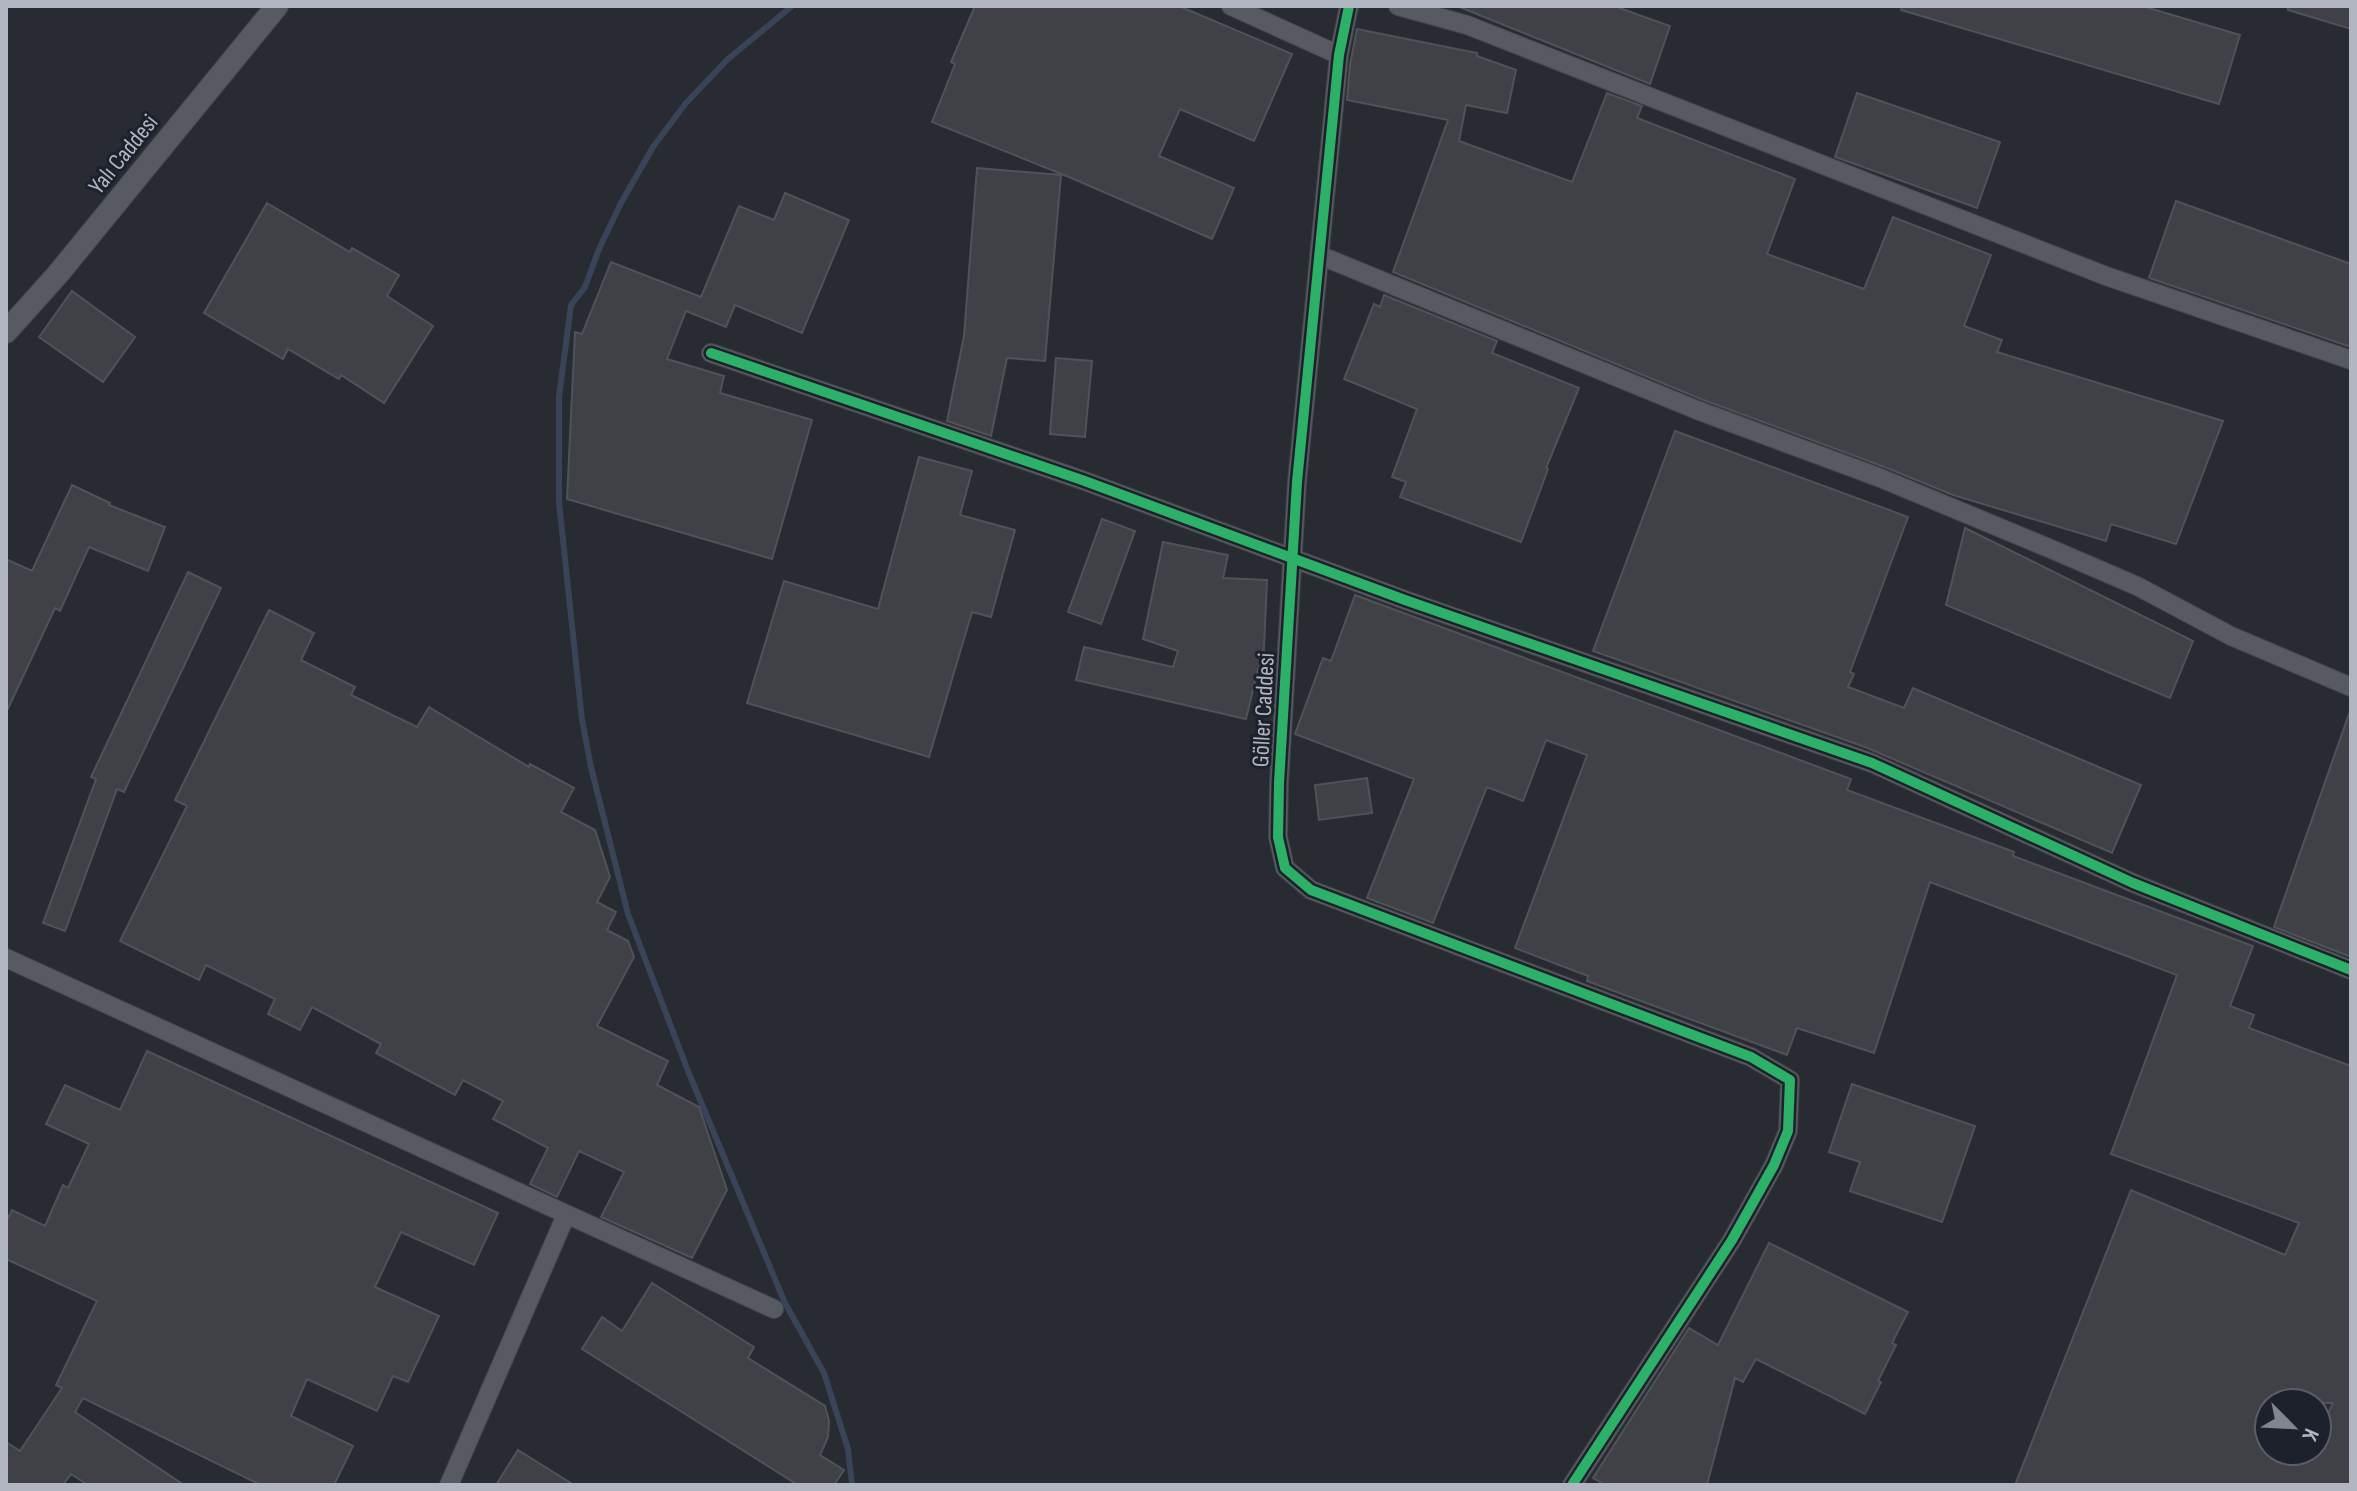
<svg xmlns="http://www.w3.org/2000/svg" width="2357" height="1491" viewBox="0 0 2357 1491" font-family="'Sofia Sans Condensed',sans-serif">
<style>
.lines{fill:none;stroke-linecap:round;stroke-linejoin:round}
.stream{stroke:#394459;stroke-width:6}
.building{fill:#3f4147;stroke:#4f5359;stroke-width:2;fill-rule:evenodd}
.minor-casing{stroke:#44464b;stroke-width:20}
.tertiary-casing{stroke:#44464b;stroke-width:24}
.minor{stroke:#575a61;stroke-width:18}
.tertiary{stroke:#575a61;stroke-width:22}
.cycleway-casing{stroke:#1c212b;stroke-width:15}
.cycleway{stroke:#2db169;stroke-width:10}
.labels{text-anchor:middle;stroke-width:6;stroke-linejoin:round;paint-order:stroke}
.street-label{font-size:24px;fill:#b2b6c3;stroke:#1c212b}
</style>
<rect width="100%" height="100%" fill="#282b32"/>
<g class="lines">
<path class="stream" d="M 792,6 L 728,59 L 686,103 L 653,147 L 621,203 L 599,249 L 585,287 L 571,305 L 559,397 L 559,502 L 582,720 L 591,767 L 628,914 L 688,1071 L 785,1303 L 824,1373 L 848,1449 L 852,1485"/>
</g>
<path class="building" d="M 975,6 L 1179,6 L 1292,54 L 1254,141 L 1180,109 L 1159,156 L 1234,188 L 1212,239 L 1069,177 L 932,122 L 955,64 L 951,62 Z
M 1457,6 L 1614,6 L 1670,26 L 1650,84 Z
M 1902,6 L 2142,6 L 2240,35 L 2219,104 L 1901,10 Z
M 2288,6 L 2351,6 L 2351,29 L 2288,10 Z
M 1357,29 L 1477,53 L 1477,56 L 1516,70 L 1507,113 L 1466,105 L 1459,141 L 1572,182 L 1607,93 L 1642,106 L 1637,118 L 1795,179 L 1767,254 L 1864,289 L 1893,217 L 1991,255 L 1964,326 L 2002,340 L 1997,352 L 2223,421 L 2176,544 L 2111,524 L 2106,541 L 1953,495 L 1882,466 L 1701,399 L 1393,272 L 1448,120 L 1347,100 L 1350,65 Z
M 1857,93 L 2000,142 L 1977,208 L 1835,157 Z
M 977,168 L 1061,175 L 1045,361 L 1007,358 L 991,436 L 947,421 L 964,336 Z
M 785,193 L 849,220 L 802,333 L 735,305 L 726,327 L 686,311 L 667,359 L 724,376 L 720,393 L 812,420 L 772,559 L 567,499 L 575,332 L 582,334 L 611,262 L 701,297 L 739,206 L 774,220 Z
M 2176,201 L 2351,264 L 2351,347 L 2149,278 Z
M 267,203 L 350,252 L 352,248 L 399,275 L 387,296 L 433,326 L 384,403 L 341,375 L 339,379 L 288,349 L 283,359 L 204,313 Z
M 72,291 L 135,337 L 103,382 L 39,337 Z
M 1384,295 L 1497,341 L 1492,353 L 1579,388 L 1546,468 L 1548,469 L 1521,542 L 1400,497 L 1406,482 L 1392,477 L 1417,409 L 1344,379 L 1374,304 L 1380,307 Z
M 1056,358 L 1092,361 L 1085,437 L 1050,434 Z
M 1675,431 L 1908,517 L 1850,672 L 1854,674 L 1848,687 L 1904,708 L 1913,688 L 2141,785 L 2112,853 L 1865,747 L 1593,651 Z
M 919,457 L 972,471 L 960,515 L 1015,530 L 991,617 L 972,612 L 929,757 L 747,703 L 784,581 L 878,609 Z
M 72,485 L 110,503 L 109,505 L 165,527 L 148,571 L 89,547 L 60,611 L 55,608 L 6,713 L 6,559 L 32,571 Z
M 1102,519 L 1135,531 L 1101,624 L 1068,612 Z
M 1965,528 L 2193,641 L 2170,698 L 1946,605 Z
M 1163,542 L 1228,555 L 1223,578 L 1267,580 L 1263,669 L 1258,669 L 1246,719 L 1076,680 L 1084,647 L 1173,667 L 1178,651 L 1143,639 Z
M 188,572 L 221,588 L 124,792 L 117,789 L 65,931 L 43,923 L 96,779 L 91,777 Z
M 1355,595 L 1851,779 L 1847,790 L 2014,852 L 2013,856 L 2253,946 L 2230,1006 L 2254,1015 L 2249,1028 L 2351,1066 L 2351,1485 L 2015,1485 L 2131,1190 L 2285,1255 L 2299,1223 L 2111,1154 L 2177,975 L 1930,882 L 1874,1053 L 1797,1028 L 1787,1055 L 1587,981 L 1588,976 L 1515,948 L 1587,755 L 1546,740 L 1523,801 L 1487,787 L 1433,923 L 1367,898 L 1414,779 L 1295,734 L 1323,658 L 1331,661 ZM 2269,1403 L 2333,1403 L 2317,1437 L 2317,1451 L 2269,1451 Z
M 269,610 L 314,633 L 301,660 L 355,687 L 351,695 L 417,727 L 429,707 L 529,767 L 530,764 L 574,788 L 561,812 L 595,830 L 610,877 L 597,902 L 616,912 L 607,930 L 628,941 L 634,957 L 597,1026 L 668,1061 L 657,1085 L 699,1107 L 727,1190 L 692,1258 L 601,1217 L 624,1172 L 579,1151 L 557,1197 L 530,1184 L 548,1148 L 493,1119 L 503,1101 L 463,1080 L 455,1095 L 376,1053 L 381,1044 L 312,1007 L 300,1030 L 268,1014 L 275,999 L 206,965 L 199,980 L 120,941 L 187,806 L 175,800 Z
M 2349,714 L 2351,715 L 2351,957 L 2274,927 Z
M 1367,778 L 1372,813 L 1319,820 L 1315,785 Z
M 147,1051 L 498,1213 L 474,1265 L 401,1232 L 375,1287 L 439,1316 L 408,1382 L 393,1376 L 377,1411 L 307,1379 L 291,1416 L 353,1446 L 334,1485 L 261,1485 L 83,1398 L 75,1412 L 184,1485 L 88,1485 L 71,1474 L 63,1485 L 6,1485 L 6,1442 L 20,1451 L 62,1388 L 56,1385 L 97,1301 L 6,1259 L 6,1222 L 12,1210 L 45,1226 L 63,1185 L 68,1188 L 89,1144 L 46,1124 L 65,1085 L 120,1110 Z
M 1852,1084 L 1975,1126 L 1942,1222 L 1850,1191 L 1860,1162 L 1829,1152 Z
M 1769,1243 L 1908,1312 L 1892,1343 L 1896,1345 L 1878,1381 L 1881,1382 L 1865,1414 L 1756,1359 L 1743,1382 L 1735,1378 L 1707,1485 L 1605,1485 L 1593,1478 L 1689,1328 L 1718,1345 Z
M 652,1283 L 754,1347 L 748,1358 L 825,1406 L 829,1421 L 828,1437 L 820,1455 L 844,1470 L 834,1485 L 798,1485 L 582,1349 L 602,1317 L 622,1331 Z
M 518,1450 L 574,1485 L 496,1485 Z"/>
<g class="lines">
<defs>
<path id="minor" d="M 1231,6 L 1339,55
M 1349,6 L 1339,55 L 1297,482 L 1279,783 L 1278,837 L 1285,868 L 1311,890 L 1751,1057 L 1790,1080 L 1788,1131 L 1774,1165 L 1732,1240 L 1572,1485
M 1398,6 L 1467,25 L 2106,276 L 2351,360
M 1319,255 L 1697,410 L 1878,477 L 2051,549 L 2137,586 L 2231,636 L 2351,687
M 711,353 L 1082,480 L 1405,600 L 1872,763 L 2133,883 L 2351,970
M 6,958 L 774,1309
M 449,1485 L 566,1215"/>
<path id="tertiary" d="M 6,332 L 58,274 L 277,6"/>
</defs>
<use href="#minor" class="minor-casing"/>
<use href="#tertiary" class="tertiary-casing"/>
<use href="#minor" class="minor"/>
<use href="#tertiary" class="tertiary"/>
<defs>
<path id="cycleway" d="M 1349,6 L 1339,55 L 1297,482 L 1279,783 L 1278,837 L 1285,868 L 1311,890 L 1751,1057 L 1790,1080 L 1788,1131 L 1774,1165 L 1732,1240 L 1572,1485
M 711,353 L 1082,480 L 1405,600 L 1872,763 L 2133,883 L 2351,970"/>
</defs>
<use href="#cycleway" class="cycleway-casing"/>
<use href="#cycleway" class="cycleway"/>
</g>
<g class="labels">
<g class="street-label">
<text transform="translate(123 154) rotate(-51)" y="8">Yalı Caddesi</text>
<text transform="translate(1263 710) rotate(-87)" y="8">Göller Caddesi</text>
</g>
</g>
<rect width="2357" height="1491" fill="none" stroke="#b2b6c3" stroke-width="16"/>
<g transform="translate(2293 1427) rotate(114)"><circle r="38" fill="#1c212b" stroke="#585d68" stroke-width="2"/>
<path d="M0-6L14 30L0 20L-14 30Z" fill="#828590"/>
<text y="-12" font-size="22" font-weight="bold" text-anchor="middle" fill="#b2b6c3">K</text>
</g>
</svg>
